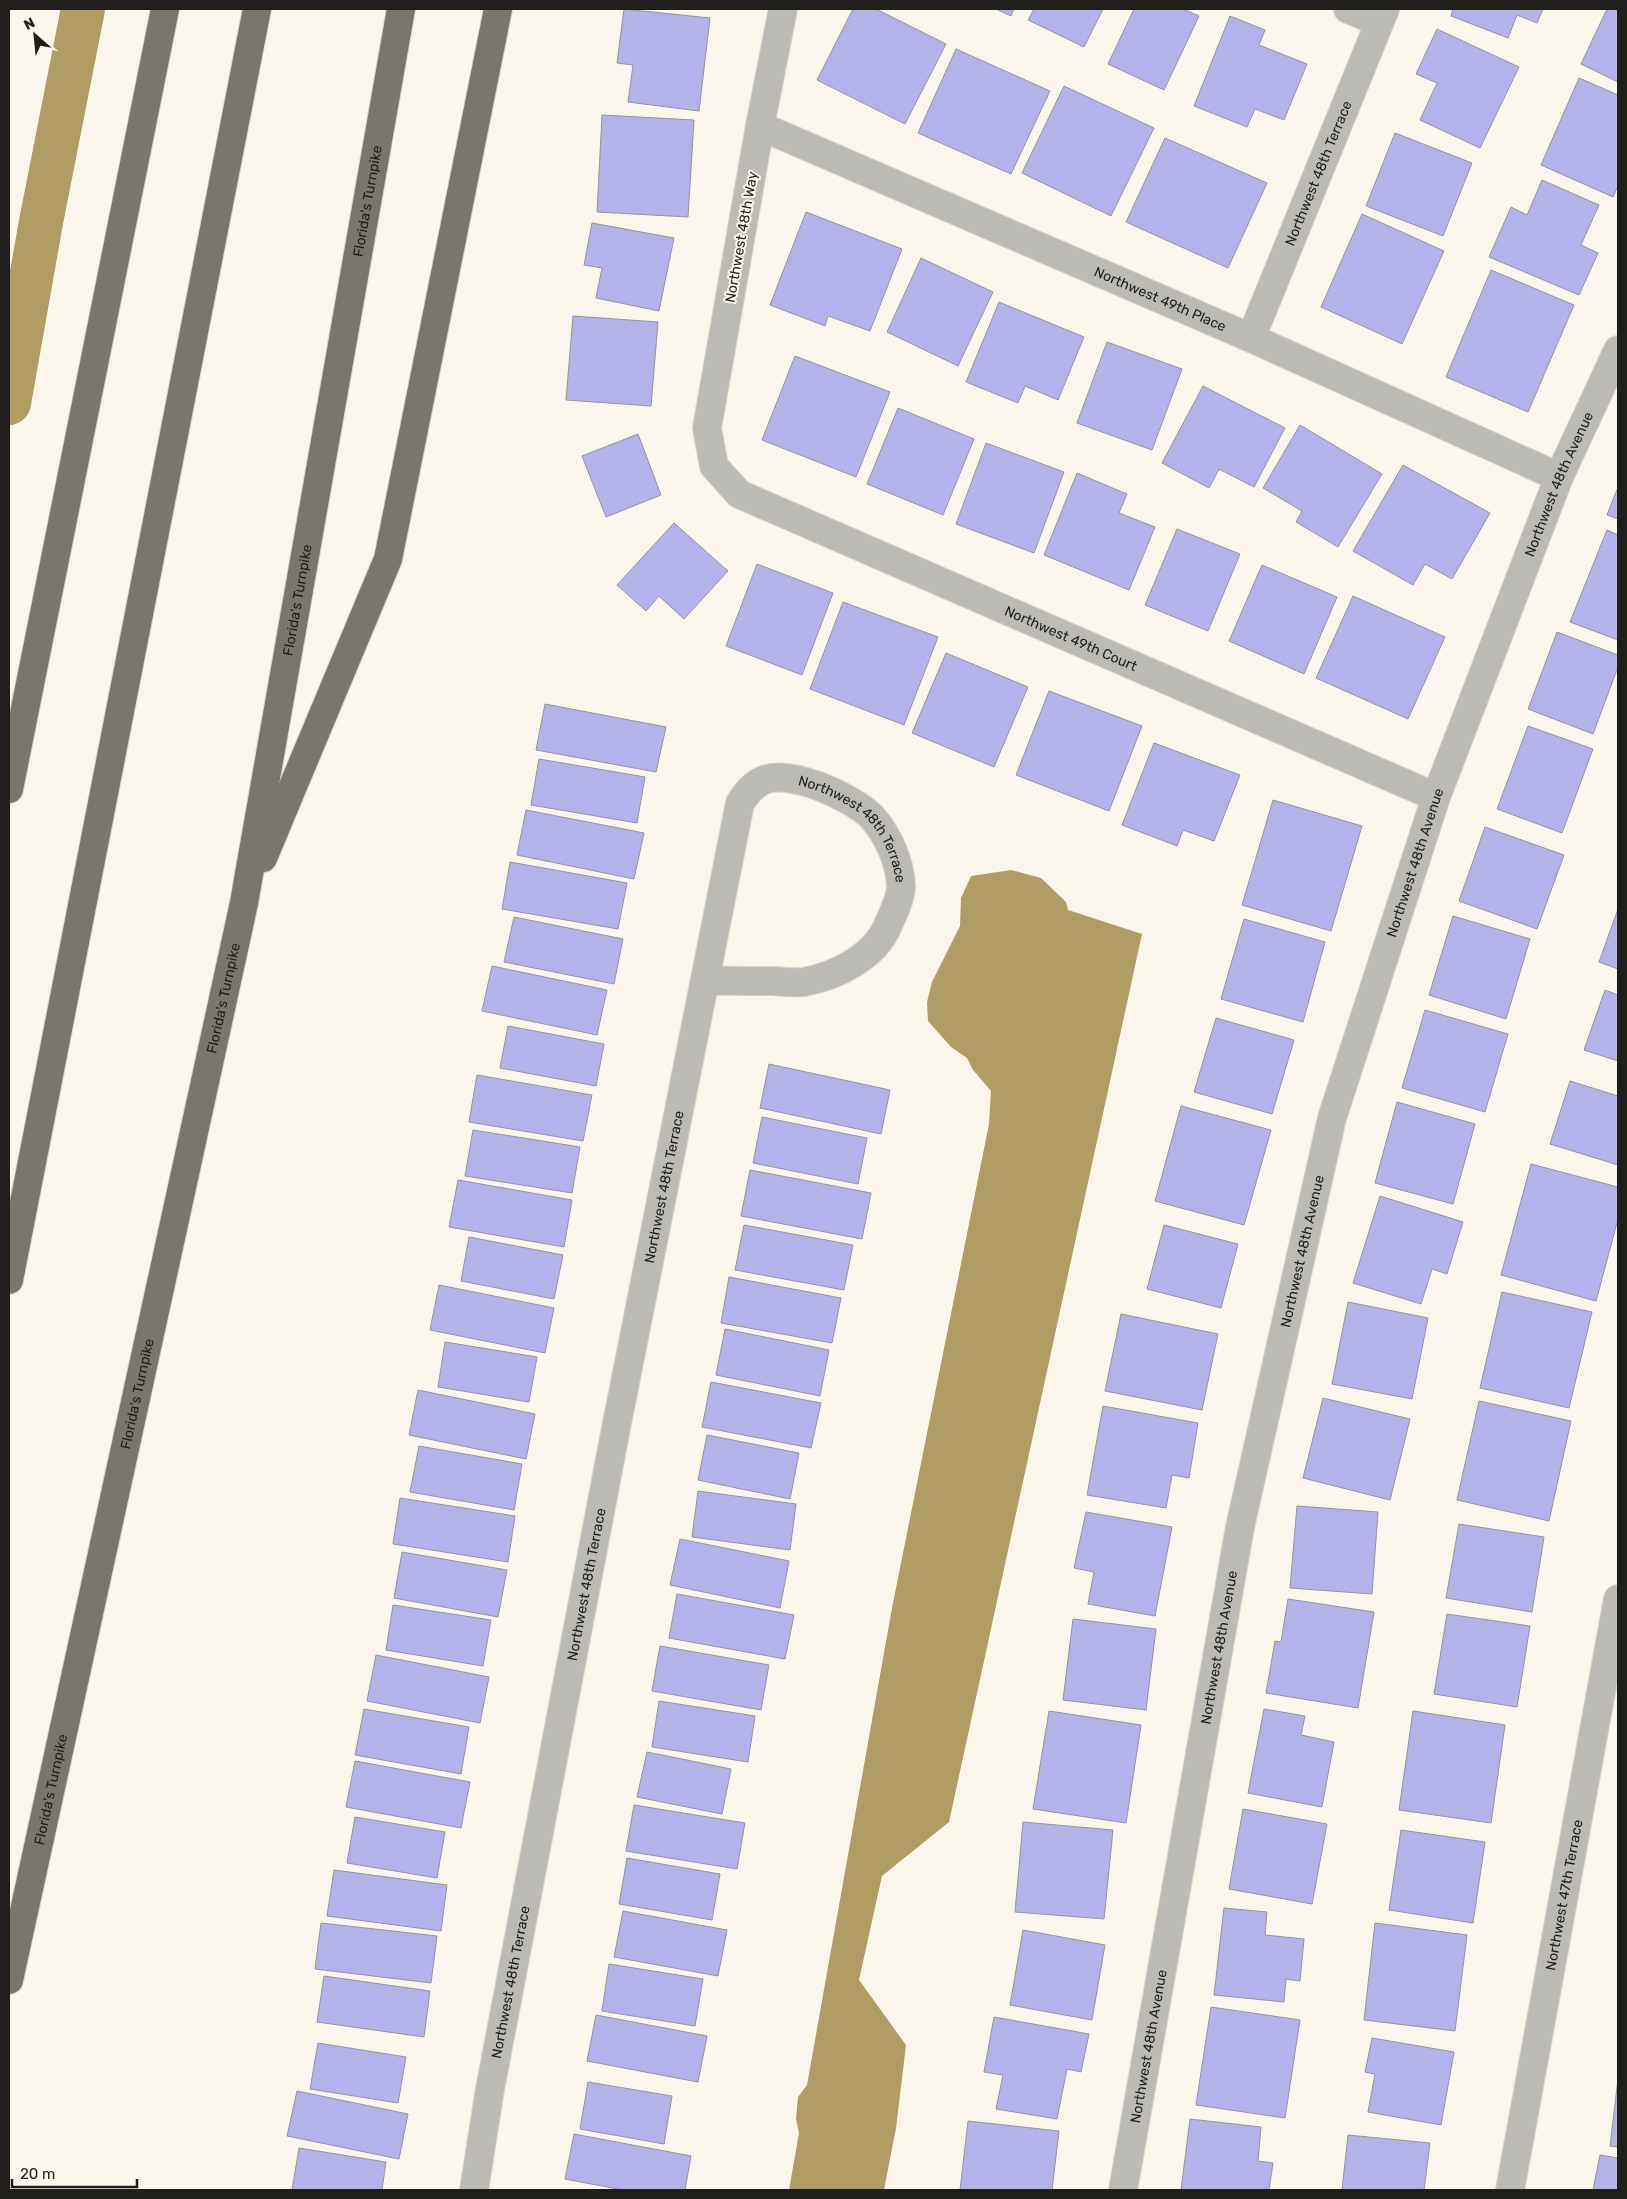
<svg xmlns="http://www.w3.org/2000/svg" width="1627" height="2199" viewBox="0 0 1627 2199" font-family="Rubik,sans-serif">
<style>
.water{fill:#b09d64}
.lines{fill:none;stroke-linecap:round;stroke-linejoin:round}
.canal{stroke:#b09d64;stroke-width:44}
.building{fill:#b4b2ea;stroke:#93939e}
.minor-casing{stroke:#d7d3ca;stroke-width:30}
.highway-casing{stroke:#d7d3ca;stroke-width:30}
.minor{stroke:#bcbab5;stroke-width:28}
.highway{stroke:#79766c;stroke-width:28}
.labels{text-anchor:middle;stroke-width:4;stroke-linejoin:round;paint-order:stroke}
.street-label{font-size:14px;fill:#201e1a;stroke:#faf6eb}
</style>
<rect width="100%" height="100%" fill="#faf6eb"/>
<path class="water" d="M 1011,870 L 1041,878 L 1066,902 L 1068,910 L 1142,934 L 949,1822 L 882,1876 L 859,1980 L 906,2045 L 896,2128 L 884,2190 L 789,2190 L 799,2133 L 796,2119 L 798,2097 L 807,2085 L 892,1608 L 989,1124 L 991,1091 L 973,1070 L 967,1058 L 951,1047 L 928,1021 L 927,1002 L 932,982 L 960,926 L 961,898 L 971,876 Z"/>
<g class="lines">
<path class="canal" d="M 9,403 L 41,222 L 83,9"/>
</g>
<path class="building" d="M 624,9 L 710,18 L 699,111 L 628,102 L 633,65 L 617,63 Z
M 853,9 L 876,9 L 946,44 L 905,124 L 817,80 Z
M 996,9 L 1014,9 L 1011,16 Z
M 1034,9 L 1103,9 L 1084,47 L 1028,20 Z
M 1134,9 L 1183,9 L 1199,16 L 1164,90 L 1108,64 Z
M 1453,9 L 1543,9 L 1537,23 L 1517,15 L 1508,38 L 1451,16 Z
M 1607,9 L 1618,9 L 1618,82 L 1581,64 Z
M 1230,16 L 1265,30 L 1259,45 L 1307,64 L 1284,120 L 1255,109 L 1247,127 L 1194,106 Z
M 1437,29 L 1519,67 L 1480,148 L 1420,120 L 1437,83 L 1416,74 Z
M 956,49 L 1050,91 L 1011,174 L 918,133 Z
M 1579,78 L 1618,95 L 1618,186 L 1613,197 L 1541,165 Z
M 1064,86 L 1154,128 L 1111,216 L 1022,173 Z
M 602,115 L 694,120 L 688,217 L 597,212 Z
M 1395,133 L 1472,163 L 1443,236 L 1366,206 Z
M 1165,138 L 1267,183 L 1228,268 L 1126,222 Z
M 1542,180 L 1599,205 L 1581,245 L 1598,253 L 1579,295 L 1489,257 L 1511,207 L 1527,215 Z
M 806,212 L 902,249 L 870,331 L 828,316 L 825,326 L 770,305 Z
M 1362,214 L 1444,251 L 1402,344 L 1321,307 Z
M 592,223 L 674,238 L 659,311 L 596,298 L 602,268 L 584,265 Z
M 921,258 L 993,292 L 958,366 L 887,332 Z
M 1491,270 L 1574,305 L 1528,412 L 1446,377 Z
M 999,302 L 1084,337 L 1058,400 L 1025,386 L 1018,403 L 966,382 Z
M 573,316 L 658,322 L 651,406 L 566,400 Z
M 1107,342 L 1182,369 L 1152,450 L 1077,423 Z
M 795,356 L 890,392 L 856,477 L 762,440 Z
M 1203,386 L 1285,428 L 1254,487 L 1219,469 L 1209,488 L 1162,463 Z
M 898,408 L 974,439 L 943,515 L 867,484 Z
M 1300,425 L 1382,474 L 1338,547 L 1296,522 L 1302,511 L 1263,488 Z
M 638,434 L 661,495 L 606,517 L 582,456 Z
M 986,443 L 1064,472 L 1034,553 L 956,524 Z
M 1403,465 L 1490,513 L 1452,579 L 1425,564 L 1413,585 L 1353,551 Z
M 1077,473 L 1127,494 L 1119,513 L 1155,527 L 1129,590 L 1044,555 Z
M 1618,487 L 1618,519 L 1607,515 Z
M 674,523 L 728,571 L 684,619 L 659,596 L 646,611 L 617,585 Z
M 1177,529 L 1240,554 L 1208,631 L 1145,605 Z
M 1607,530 L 1618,535 L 1618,640 L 1570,622 Z
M 757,564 L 833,593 L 802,675 L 726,646 Z
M 1262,565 L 1337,597 L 1304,674 L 1229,641 Z
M 1353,596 L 1445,637 L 1408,719 L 1316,678 Z
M 843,602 L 938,637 L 904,725 L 810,689 Z
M 1557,632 L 1618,655 L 1618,667 L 1593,734 L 1528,709 Z
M 946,653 L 1028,687 L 994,767 L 912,733 Z
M 1049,691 L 1142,726 L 1109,811 L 1016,775 Z
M 545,704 L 666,727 L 656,772 L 536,750 Z
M 1528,726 L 1593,749 L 1562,833 L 1497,809 Z
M 1154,743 L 1240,775 L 1214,841 L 1183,830 L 1177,846 L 1122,825 Z
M 539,759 L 645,777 L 637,823 L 531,805 Z
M 1273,800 L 1362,826 L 1331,931 L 1242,905 Z
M 526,810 L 644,833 L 634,879 L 517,855 Z
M 1485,827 L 1564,855 L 1537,929 L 1459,901 Z
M 510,862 L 627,883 L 618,929 L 502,909 Z
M 1618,909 L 1618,969 L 1599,962 Z
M 1453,916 L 1530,939 L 1506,1019 L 1429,995 Z
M 514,917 L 623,939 L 614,984 L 504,962 Z
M 1244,919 L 1325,942 L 1303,1022 L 1221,999 Z
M 492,966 L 607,990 L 597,1035 L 482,1011 Z
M 1605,990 L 1618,995 L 1618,1061 L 1584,1050 Z
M 1425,1010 L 1508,1034 L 1485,1112 L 1402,1088 Z
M 1216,1018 L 1294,1040 L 1272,1114 L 1194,1092 Z
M 508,1026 L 604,1044 L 596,1086 L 500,1068 Z
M 769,1064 L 890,1090 L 881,1134 L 760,1108 Z
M 477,1075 L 592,1095 L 583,1141 L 469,1122 Z
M 1570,1081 L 1618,1096 L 1618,1165 L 1550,1144 Z
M 1397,1102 L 1475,1124 L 1453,1204 L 1375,1183 Z
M 1181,1106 L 1271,1130 L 1244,1225 L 1155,1201 Z
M 762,1117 L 867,1138 L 858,1184 L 753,1163 Z
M 473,1130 L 580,1147 L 572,1193 L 465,1176 Z
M 1531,1164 L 1618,1187 L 1618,1219 L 1596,1301 L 1501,1275 Z
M 750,1170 L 871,1193 L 862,1239 L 741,1216 Z
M 458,1180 L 572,1200 L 564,1247 L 449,1227 Z
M 1380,1196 L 1463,1222 L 1447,1274 L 1432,1269 L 1421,1304 L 1353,1283 Z
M 744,1225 L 853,1245 L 844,1290 L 735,1270 Z
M 1164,1225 L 1238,1244 L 1221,1308 L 1147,1289 Z
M 469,1237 L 563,1255 L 554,1299 L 461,1281 Z
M 729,1277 L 841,1298 L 832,1343 L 721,1323 Z
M 439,1285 L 554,1308 L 545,1353 L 430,1330 Z
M 1502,1292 L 1592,1312 L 1569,1408 L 1480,1388 Z
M 1348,1302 L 1428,1318 L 1412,1399 L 1332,1384 Z
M 1121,1314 L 1218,1334 L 1202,1410 L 1105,1391 Z
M 725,1329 L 829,1350 L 820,1396 L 716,1375 Z
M 445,1342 L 537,1357 L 529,1402 L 438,1387 Z
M 711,1382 L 821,1403 L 811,1448 L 702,1427 Z
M 418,1390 L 535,1414 L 526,1459 L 409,1435 Z
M 1323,1398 L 1410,1419 L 1390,1500 L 1303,1478 Z
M 1479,1401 L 1571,1421 L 1549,1521 L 1457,1500 Z
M 1103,1406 L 1198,1423 L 1189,1478 L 1172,1475 L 1166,1508 L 1087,1495 Z
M 707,1435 L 799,1453 L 790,1499 L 698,1480 Z
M 419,1446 L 522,1464 L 514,1510 L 410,1492 Z
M 698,1491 L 796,1504 L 790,1550 L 692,1537 Z
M 400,1498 L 515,1516 L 508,1562 L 393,1544 Z
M 1297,1506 L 1378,1512 L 1372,1594 L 1290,1588 Z
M 1086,1512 L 1172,1527 L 1155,1616 L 1088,1604 L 1094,1572 L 1074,1568 Z
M 1459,1524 L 1544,1537 L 1532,1612 L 1446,1598 Z
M 680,1539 L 789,1561 L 780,1608 L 670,1585 Z
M 402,1552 L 507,1570 L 498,1617 L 394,1598 Z
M 677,1594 L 794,1615 L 785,1659 L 669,1638 Z
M 1288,1599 L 1374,1612 L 1358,1708 L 1266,1693 L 1275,1641 L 1281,1642 Z
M 393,1605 L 491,1620 L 483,1666 L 386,1650 Z
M 1447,1614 L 1530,1626 L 1517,1707 L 1434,1694 Z
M 1073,1619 L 1156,1629 L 1146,1710 L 1063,1700 Z
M 660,1646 L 769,1665 L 761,1710 L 652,1691 Z
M 376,1655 L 489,1677 L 480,1723 L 367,1701 Z
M 659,1701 L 755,1716 L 748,1762 L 652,1747 Z
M 364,1709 L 469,1727 L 461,1774 L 355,1755 Z
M 1264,1709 L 1305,1716 L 1301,1735 L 1334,1742 L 1322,1807 L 1248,1793 Z
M 1049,1711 L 1141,1725 L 1126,1823 L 1033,1809 Z
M 1413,1711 L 1505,1725 L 1491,1823 L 1399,1810 Z
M 647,1752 L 731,1769 L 722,1814 L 637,1797 Z
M 355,1761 L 470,1782 L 461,1828 L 346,1807 Z
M 634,1805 L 745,1823 L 737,1869 L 626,1851 Z
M 1243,1809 L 1327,1824 L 1312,1904 L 1229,1889 Z
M 355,1817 L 445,1832 L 437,1878 L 347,1863 Z
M 1023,1822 L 1113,1830 L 1104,1919 L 1015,1912 Z
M 1401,1830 L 1485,1842 L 1473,1923 L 1389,1910 Z
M 627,1858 L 720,1874 L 712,1920 L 619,1904 Z
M 334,1870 L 447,1885 L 441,1931 L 327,1916 Z
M 1224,1908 L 1267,1912 L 1265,1935 L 1304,1939 L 1300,1981 L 1286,1979 L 1284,2002 L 1214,1995 Z
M 623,1911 L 727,1930 L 718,1976 L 614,1957 Z
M 321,1923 L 437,1936 L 431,1983 L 315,1969 Z
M 1375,1923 L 1467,1935 L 1455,2031 L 1364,2020 Z
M 1023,1930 L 1105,1945 L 1092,2020 L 1010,2005 Z
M 609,1964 L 703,1979 L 695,2026 L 602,2011 Z
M 324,1976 L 430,1991 L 424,2037 L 317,2022 Z
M 1211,2007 L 1300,2020 L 1285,2118 L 1196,2105 Z
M 596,2015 L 707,2036 L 698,2082 L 587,2061 Z
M 994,2017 L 1089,2034 L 1081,2072 L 1067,2069 L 1057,2119 L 996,2109 L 1003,2075 L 984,2072 Z
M 1372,2038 L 1454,2052 L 1441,2125 L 1368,2112 L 1375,2074 L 1365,2072 Z
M 318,2043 L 406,2057 L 398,2103 L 310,2089 Z
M 1618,2079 L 1618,2147 L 1610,2146 Z
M 588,2082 L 672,2096 L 664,2144 L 580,2129 Z
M 297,2091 L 408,2114 L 399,2159 L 287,2136 Z
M 1190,2119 L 1261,2127 L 1258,2161 L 1273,2163 L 1269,2190 L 1181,2190 Z
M 968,2121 L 1059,2131 L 1052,2190 L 960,2190 Z
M 574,2134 L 691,2156 L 685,2190 L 623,2190 L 565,2179 Z
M 1348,2135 L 1430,2143 L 1424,2190 L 1342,2190 Z
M 299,2148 L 386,2162 L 382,2190 L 292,2190 Z
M 1600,2155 L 1618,2158 L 1618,2190 L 1593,2190 Z"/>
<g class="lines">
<defs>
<g id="minor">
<path id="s1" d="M 783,9 L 760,126 L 707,428 L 714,466 L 739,494 L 1436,797"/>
<path d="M 1348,9 L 1379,22"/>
<path id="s2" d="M 760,126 L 1251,338 L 1559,477"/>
<path id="s3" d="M 1251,338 L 1385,9"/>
<path id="s4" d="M 474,2190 L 490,2089 L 616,1428 L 740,803 C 746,794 753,784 764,780 C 791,769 852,797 872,817 C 888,835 900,862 901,886 C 901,898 893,914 888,925 C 875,957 836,976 804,982 C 794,983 783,982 773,981 C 751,981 728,981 705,980"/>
<path id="s5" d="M 1123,2190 L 1240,1527 L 1332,1118 L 1436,797 L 1559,477 L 1618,350"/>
<path id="s6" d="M 1510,2190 L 1618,1599"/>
</g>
<g id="highway">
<path d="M 9,789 L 165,9"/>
<path d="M 263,858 L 388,559 L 498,9"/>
<path d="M 9,1280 L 257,9"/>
<path id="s7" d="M 9,1980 L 244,903 L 401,9"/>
</g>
</defs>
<use href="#minor" class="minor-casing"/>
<use href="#highway" class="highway-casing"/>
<use href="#minor" class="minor"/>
<use href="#highway" class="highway"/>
</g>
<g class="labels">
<g class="street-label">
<text dy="5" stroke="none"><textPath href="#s3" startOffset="178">Northwest 48th Terrace</textPath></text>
<text dy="5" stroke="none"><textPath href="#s7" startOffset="1815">Florida's Turnpike</textPath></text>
<text transform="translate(741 237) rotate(-80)" y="5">Northwest 48th Way</text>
<text dy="5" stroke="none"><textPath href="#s2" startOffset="436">Northwest 49th Place</textPath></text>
<text dy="5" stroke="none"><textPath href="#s5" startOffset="1766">Northwest 48th Avenue</textPath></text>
<text dy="5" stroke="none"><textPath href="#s7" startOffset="1410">Florida's Turnpike</textPath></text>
<text dy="5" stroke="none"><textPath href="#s1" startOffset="864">Northwest 49th Court</textPath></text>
<text dy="5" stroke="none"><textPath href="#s4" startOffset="1559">Northwest 48th Terrace</textPath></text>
<text dy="5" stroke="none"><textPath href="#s5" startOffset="1361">Northwest 48th Avenue</textPath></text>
<text dy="5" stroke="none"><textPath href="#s7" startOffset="1005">Florida's Turnpike</textPath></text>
<text dy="5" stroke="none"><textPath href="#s4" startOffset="1021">Northwest 48th Terrace</textPath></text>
<text dy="5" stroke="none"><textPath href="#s5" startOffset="956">Northwest 48th Avenue</textPath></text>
<text dy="5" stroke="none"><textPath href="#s7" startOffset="600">Florida's Turnpike</textPath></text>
<text dy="5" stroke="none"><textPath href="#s4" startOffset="616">Northwest 48th Terrace</textPath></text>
<text dy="5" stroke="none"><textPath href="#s5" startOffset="551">Northwest 48th Avenue</textPath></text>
<text dy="5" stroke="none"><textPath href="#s7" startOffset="195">Florida's Turnpike</textPath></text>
<text dy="5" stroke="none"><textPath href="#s6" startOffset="300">Northwest 47th Terrace</textPath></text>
<text dy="5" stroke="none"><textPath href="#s4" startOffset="211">Northwest 48th Terrace</textPath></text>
<text dy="5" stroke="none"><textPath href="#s5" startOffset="146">Northwest 48th Avenue</textPath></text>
</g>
</g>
<rect width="1627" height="2199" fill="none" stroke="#201e1a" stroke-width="20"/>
<g transform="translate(35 35) rotate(333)" stroke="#faf6eb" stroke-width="4" paint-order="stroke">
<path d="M0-4L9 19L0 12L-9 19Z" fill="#201e1a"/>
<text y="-8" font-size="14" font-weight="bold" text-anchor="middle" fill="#201e1a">N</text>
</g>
<path d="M12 2179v8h125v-8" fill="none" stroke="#201e1a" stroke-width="2.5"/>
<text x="20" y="2179" font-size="15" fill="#201e1a" stroke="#faf6eb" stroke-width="4" paint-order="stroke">20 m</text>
</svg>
